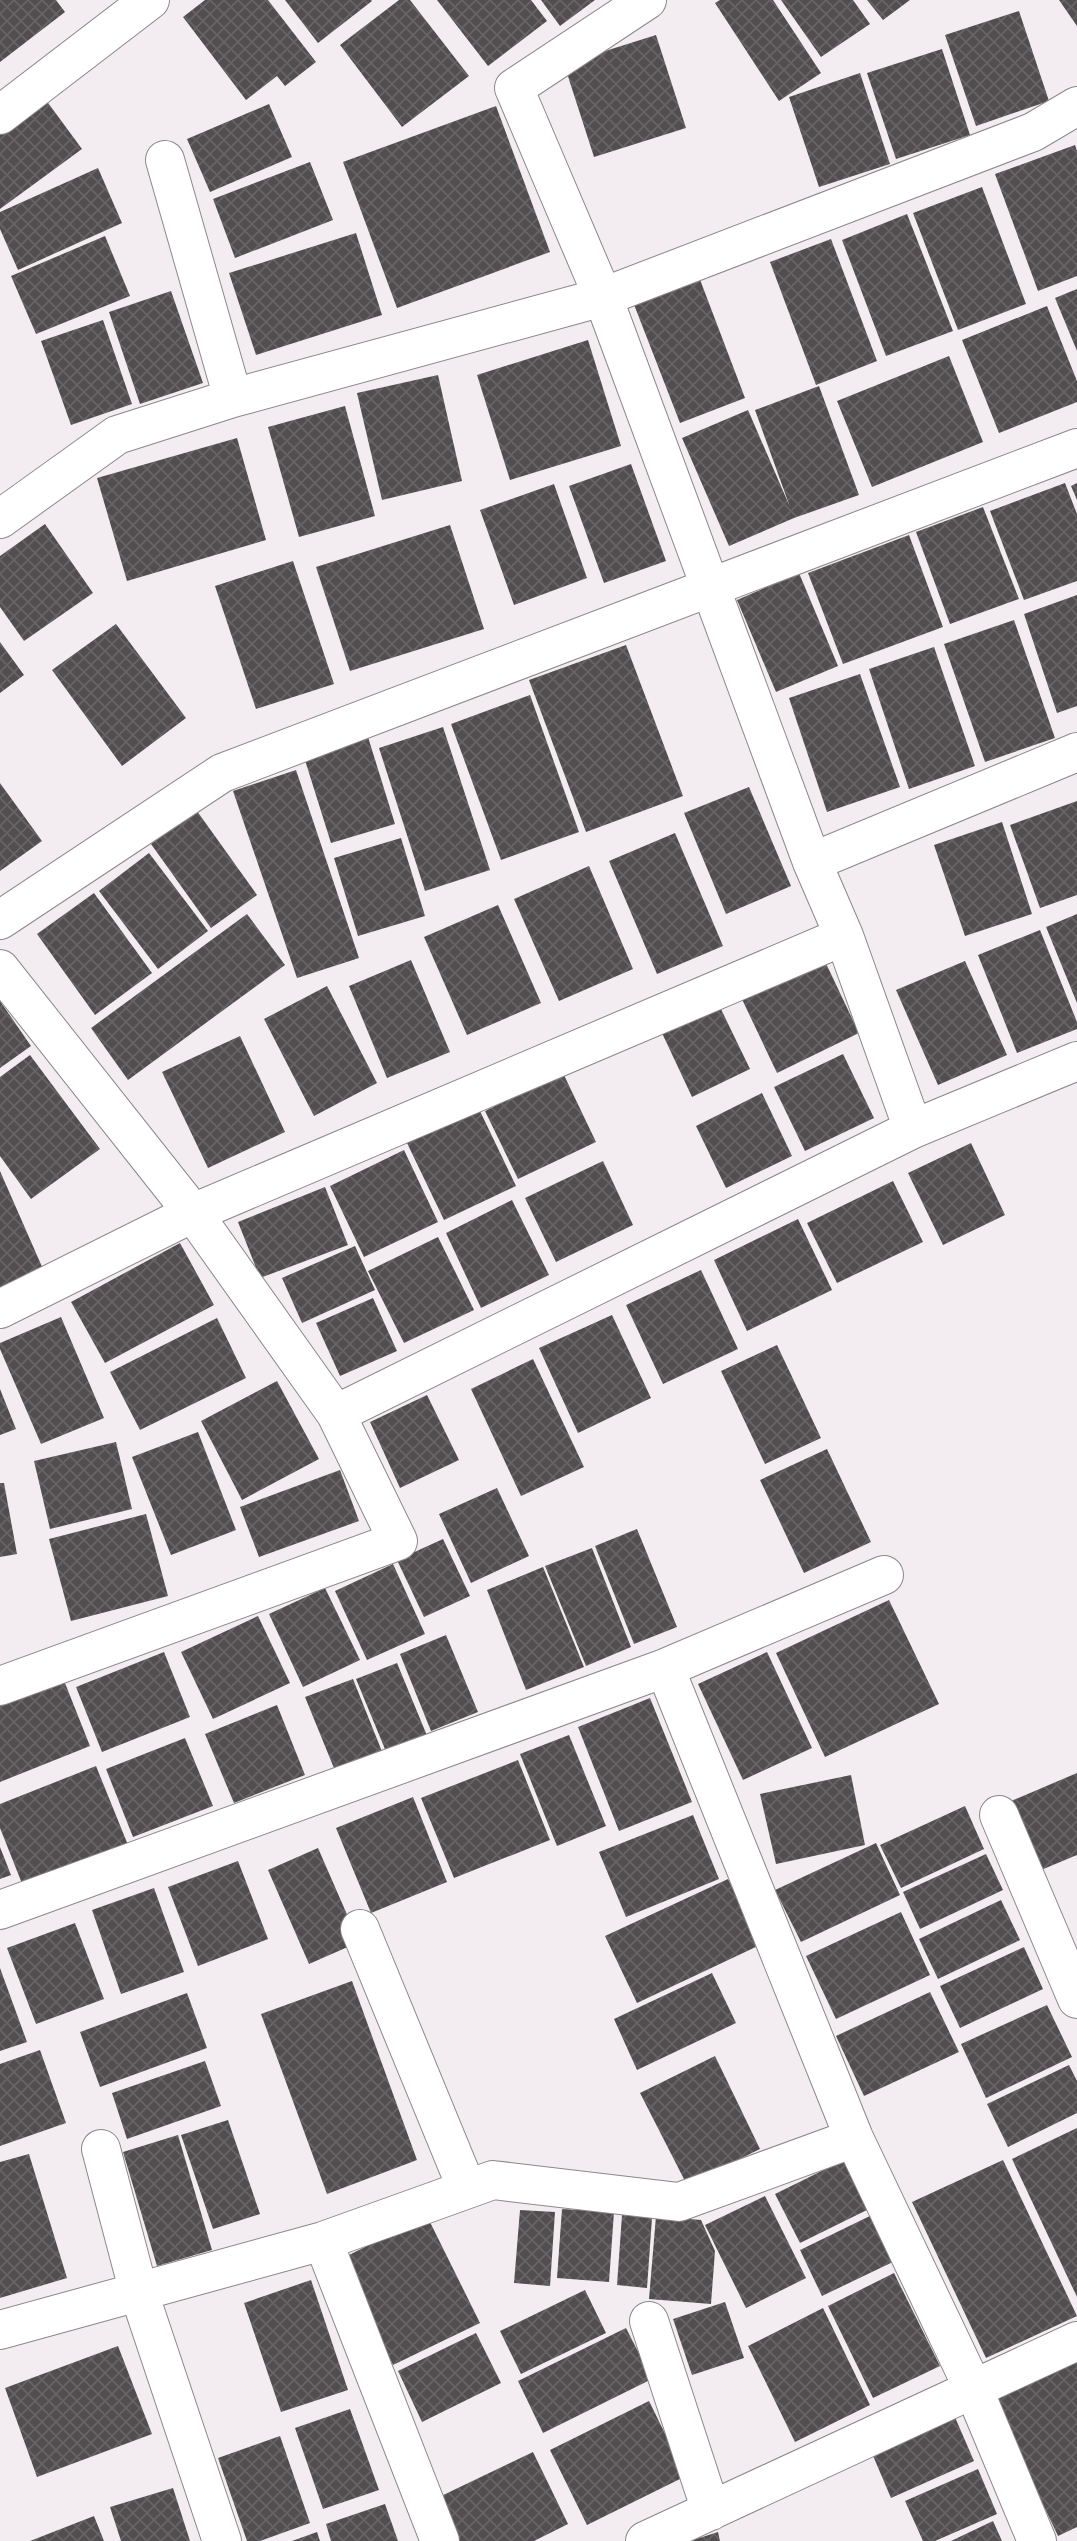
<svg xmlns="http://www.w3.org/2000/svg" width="1077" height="2541" viewBox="0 0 1077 2541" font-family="Inter,sans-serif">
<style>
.building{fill:url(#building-cross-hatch)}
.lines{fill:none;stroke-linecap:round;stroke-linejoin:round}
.minor-casing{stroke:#8c878a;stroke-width:40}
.minor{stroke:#fff;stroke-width:38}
</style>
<defs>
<pattern id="building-cross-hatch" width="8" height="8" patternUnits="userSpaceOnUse" patternTransform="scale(1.75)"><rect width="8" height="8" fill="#524e50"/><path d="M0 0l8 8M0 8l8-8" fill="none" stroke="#676465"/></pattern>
</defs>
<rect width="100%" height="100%" fill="#f3edf1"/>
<path class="building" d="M 0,0 L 56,0 L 65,12 L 0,62 Z
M 205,0 L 268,0 L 316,62 L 285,86 L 277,76 L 246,100 L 183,17 Z
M 285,0 L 371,0 L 372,1 L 318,43 Z
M 399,0 L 410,0 L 469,76 L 402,127 L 340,45 Z
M 437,0 L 531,0 L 547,21 L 488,66 Z
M 541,0 L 595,0 L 560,26 Z
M 720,0 L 773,0 L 821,73 L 779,101 L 715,3 Z
M 781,0 L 853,0 L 870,24 L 821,57 Z
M 867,0 L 910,0 L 883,20 Z
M 1059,0 L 1077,0 L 1077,26 Z
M 1019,11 L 1049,101 L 976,126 L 945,35 Z
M 656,35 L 686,128 L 594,157 L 564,64 Z
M 942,49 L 970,135 L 896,159 L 867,73 Z
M 860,73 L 890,164 L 819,187 L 789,97 Z
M 43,96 L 82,149 L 0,209 L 0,127 Z
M 269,104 L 292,157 L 210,192 L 187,139 Z
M 496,106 L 550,252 L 397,308 L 343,162 Z
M 1075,145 L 1077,151 L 1077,276 L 1038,291 L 995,174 Z
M 310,162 L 333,220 L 235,258 L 213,199 Z
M 98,168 L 122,223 L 18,270 L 0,229 L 0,212 Z
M 982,187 L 1026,304 L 958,330 L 913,213 Z
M 907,214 L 953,331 L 886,356 L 842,240 Z
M 356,233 L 382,315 L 256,355 L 229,273 Z
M 105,236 L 130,296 L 36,334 L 11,276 Z
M 831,239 L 877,361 L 816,385 L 770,262 Z
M 699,277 L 745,398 L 680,423 L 633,302 Z
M 1077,289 L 1077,351 L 1055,298 Z
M 171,291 L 203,383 L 140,404 L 109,312 Z
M 1047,306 L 1077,381 L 1077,402 L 999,433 L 962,340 Z
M 103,320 L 132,404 L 71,425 L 41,341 Z
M 588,340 L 621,446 L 510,480 L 477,375 Z
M 949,356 L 983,442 L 872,487 L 837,401 Z
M 438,375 L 462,481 L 382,500 L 357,393 Z
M 819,386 L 859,495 L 794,518 L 729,546 L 682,438 L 748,410 L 790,507 L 755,410 Z
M 345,406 L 375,516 L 299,537 L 268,427 Z
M 237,438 L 266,540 L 127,581 L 97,478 Z
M 631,464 L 666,561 L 604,583 L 569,486 Z
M 1065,483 L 1077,514 L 1077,581 L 1024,600 L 990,511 Z
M 1077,483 L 1077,500 L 1071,486 Z
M 554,484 L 587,578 L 514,605 L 480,510 Z
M 983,507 L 1019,599 L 950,624 L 916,532 Z
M 45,524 L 93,593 L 24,641 L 0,607 L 0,556 Z
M 450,525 L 484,629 L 350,671 L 316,567 Z
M 909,535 L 943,627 L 843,664 L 808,573 Z
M 293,561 L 334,684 L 256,709 L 215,586 Z
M 799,573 L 838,666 L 776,692 L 737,600 Z
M 1077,595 L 1077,706 L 1057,713 L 1024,614 Z
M 1014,620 L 1055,738 L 985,762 L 944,644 Z
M 116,624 L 186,718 L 122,766 L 52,670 Z
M 0,642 L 24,675 L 0,693 Z
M 626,645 L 683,796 L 586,832 L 529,680 Z
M 934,647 L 975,766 L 909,789 L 869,669 Z
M 860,674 L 900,787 L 827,812 L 789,698 Z
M 530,695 L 579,832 L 501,860 L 451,724 Z
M 443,727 L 490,870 L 425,891 L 379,748 Z
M 368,737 L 395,824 L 331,843 L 304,757 Z
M 296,770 L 359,958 L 297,978 L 233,791 Z
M 0,783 L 42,841 L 0,871 Z
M 749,787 L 791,886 L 726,914 L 684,813 Z
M 1077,801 L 1077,895 L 1040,908 L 1010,825 Z
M 197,811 L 257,895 L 211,928 L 151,844 Z
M 1002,822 L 1032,914 L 965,936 L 934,845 Z
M 675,833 L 723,946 L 657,974 L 609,861 Z
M 401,838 L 425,916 L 358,936 L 334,858 Z
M 149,853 L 208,931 L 158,969 L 99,891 Z
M 589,866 L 633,969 L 559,1001 L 514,899 Z
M 94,893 L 152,973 L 95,1015 L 37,934 Z
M 498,905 L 541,1003 L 467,1035 L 424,937 Z
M 247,914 L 285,965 L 128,1080 L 91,1028 Z
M 1077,914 L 1077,1003 L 1046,927 Z
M 1040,930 L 1077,1022 L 1077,1029 L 1017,1053 L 978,955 Z
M 822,955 L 859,1033 L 777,1073 L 740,995 Z
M 411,960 L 450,1052 L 387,1078 L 349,986 Z
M 965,961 L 1007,1055 L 938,1085 L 896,990 Z
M 327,986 L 377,1083 L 314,1116 L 264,1019 Z
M 0,1001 L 31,1046 L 0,1068 Z
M 719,1005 L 750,1069 L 692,1097 L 662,1033 Z
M 240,1036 L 285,1132 L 208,1168 L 162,1072 Z
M 843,1054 L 874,1118 L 805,1151 L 774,1087 Z
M 30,1055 L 100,1149 L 31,1199 L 0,1156 L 0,1077 Z
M 563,1073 L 596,1142 L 518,1179 L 485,1111 Z
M 762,1093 L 792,1156 L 726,1188 L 696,1126 Z
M 479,1109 L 516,1186 L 444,1220 L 407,1143 Z
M 971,1143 L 1005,1215 L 943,1245 L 908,1173 Z
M 404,1150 L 438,1222 L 364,1257 L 330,1186 Z
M 603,1161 L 633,1225 L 556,1262 L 525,1198 Z
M 0,1171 L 43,1269 L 0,1288 Z
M 893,1181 L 923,1242 L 837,1283 L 807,1223 Z
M 325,1187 L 348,1245 L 260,1278 L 238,1222 Z
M 512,1200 L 549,1275 L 481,1308 L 446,1233 Z
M 798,1219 L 832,1290 L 747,1331 L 714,1260 Z
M 438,1237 L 474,1310 L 404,1343 L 368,1271 Z
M 180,1243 L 214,1305 L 105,1363 L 71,1302 Z
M 355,1246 L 375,1290 L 302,1323 L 282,1278 Z
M 701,1270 L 738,1349 L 663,1384 L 626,1305 Z
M 373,1298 L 397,1351 L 340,1376 L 316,1323 Z
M 612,1315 L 651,1398 L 578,1433 L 539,1348 Z
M 61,1317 L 104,1418 L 41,1444 L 0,1349 L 0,1343 Z
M 217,1318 L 246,1378 L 140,1430 L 110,1372 Z
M 777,1345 L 821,1438 L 765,1464 L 721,1371 Z
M 533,1359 L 584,1467 L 521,1496 L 471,1389 Z
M 277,1381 L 319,1459 L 242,1500 L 201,1421 Z
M 0,1389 L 16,1429 L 0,1435 Z
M 427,1395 L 459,1460 L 400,1488 L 370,1422 Z
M 198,1432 L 236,1530 L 171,1555 L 132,1457 Z
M 116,1442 L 132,1509 L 50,1529 L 34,1461 Z
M 827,1449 L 871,1542 L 804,1573 L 760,1480 Z
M 340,1470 L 359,1521 L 259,1557 L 240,1507 Z
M 0,1483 L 4,1483 L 17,1554 L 0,1557 Z
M 497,1488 L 529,1556 L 471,1583 L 439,1514 Z
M 146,1514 L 168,1596 L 71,1621 L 49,1539 Z
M 637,1529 L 677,1627 L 634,1644 L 595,1546 Z
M 443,1539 L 470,1596 L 424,1617 L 397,1560 Z
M 592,1548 L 631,1647 L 586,1666 L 545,1566 Z
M 393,1564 L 425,1634 L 367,1660 L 335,1591 Z
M 543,1567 L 584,1667 L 526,1690 L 487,1590 Z
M 325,1588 L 360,1660 L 303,1687 L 269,1614 Z
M 889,1600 L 939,1704 L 825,1757 L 776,1653 Z
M 258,1616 L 290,1683 L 213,1719 L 181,1652 Z
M 446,1635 L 478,1712 L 431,1731 L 400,1654 Z
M 164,1652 L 190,1717 L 102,1752 L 76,1687 Z
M 767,1652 L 812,1748 L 743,1780 L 698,1684 Z
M 397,1663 L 428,1738 L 387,1754 L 356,1679 Z
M 63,1678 L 90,1746 L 0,1782 L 0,1703 Z
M 353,1679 L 385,1759 L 338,1778 L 305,1697 Z
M 650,1698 L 692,1802 L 619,1831 L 578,1727 Z
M 277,1705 L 305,1775 L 234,1803 L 205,1734 Z
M 569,1735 L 606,1826 L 557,1846 L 520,1754 Z
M 185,1738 L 213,1806 L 133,1837 L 106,1769 Z
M 518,1760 L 550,1840 L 454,1878 L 421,1798 Z
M 96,1766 L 128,1845 L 23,1886 L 0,1828 L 0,1804 Z
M 1077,1773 L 1077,1855 L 1041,1870 L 1011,1801 Z
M 851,1775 L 865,1845 L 776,1864 L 760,1794 Z
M 413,1797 L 447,1882 L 371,1913 L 336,1828 Z
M 965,1806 L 984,1849 L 901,1888 L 880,1845 Z
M 693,1815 L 719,1879 L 626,1917 L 599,1852 Z
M 876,1843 L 900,1895 L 801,1942 L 775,1890 Z
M 0,1847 L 11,1875 L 0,1879 Z
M 318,1848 L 359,1942 L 309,1964 L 268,1870 Z
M 986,1854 L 1003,1890 L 920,1929 L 903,1892 Z
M 238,1861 L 268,1939 L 198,1966 L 168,1887 Z
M 728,1879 L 760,1945 L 637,2003 L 605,1936 Z
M 154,1888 L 184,1972 L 121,1994 L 92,1910 Z
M 1001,1900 L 1020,1940 L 938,1979 L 919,1939 Z
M 901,1912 L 930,1975 L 836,2019 L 806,1956 Z
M 75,1923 L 104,1999 L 36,2024 L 7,1948 Z
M 1024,1947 L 1043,1989 L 960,2028 L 940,1986 Z
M 0,1968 L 27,2042 L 0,2051 Z
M 712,1973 L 736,2023 L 637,2070 L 614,2019 Z
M 352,1981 L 417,2160 L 327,2194 L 261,2014 Z
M 930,1992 L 959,2052 L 864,2096 L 836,2036 Z
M 187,1993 L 207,2048 L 100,2087 L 80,2032 Z
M 1047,2005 L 1072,2057 L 986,2098 L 961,2044 Z
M 40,2050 L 66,2123 L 0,2146 L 0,2064 Z
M 715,2056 L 760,2149 L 687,2185 L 640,2093 Z
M 205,2061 L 221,2106 L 127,2139 L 112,2093 Z
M 1069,2065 L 1077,2081 L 1077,2113 L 1008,2147 L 987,2104 Z
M 228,2120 L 260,2214 L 213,2229 L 181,2135 Z
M 1077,2128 L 1077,2297 L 1012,2159 Z
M 178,2135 L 212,2250 L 157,2266 L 123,2152 Z
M 29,2154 L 67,2278 L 0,2298 L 0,2162 Z
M 848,2158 L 873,2207 L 800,2243 L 775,2194 Z
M 1003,2160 L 1077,2316 L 986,2358 L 912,2202 Z
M 765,2196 L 806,2278 L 746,2308 L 705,2225 Z
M 562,2209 L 614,2212 L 609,2282 L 557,2278 Z
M 520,2210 L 555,2212 L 550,2286 L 514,2283 Z
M 874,2214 L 897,2260 L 822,2296 L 800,2250 Z
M 622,2215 L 652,2218 L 647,2288 L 617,2285 Z
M 427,2216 L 480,2323 L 393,2365 L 341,2259 Z
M 656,2216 L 701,2220 L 715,2251 L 711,2304 L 649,2299 Z
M 894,2273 L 940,2366 L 873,2398 L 828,2306 Z
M 311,2280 L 348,2390 L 281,2412 L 244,2303 Z
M 585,2290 L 606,2333 L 521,2374 L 500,2331 Z
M 725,2302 L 744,2358 L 692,2375 L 673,2319 Z
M 823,2308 L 870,2405 L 795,2442 L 748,2346 Z
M 626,2328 L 652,2379 L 543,2433 L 518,2381 Z
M 476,2333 L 501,2383 L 422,2422 L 398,2371 Z
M 118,2346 L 152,2434 L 37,2477 L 5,2388 Z
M 1077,2360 L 1077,2527 L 1058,2536 L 993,2399 Z
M 649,2401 L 686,2476 L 587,2525 L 550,2450 Z
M 350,2409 L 379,2490 L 323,2509 L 295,2428 Z
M 954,2415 L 974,2461 L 891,2498 L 871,2451 Z
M 280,2436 L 310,2523 L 260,2541 L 247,2541 L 218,2458 Z
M 533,2452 L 568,2524 L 534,2541 L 458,2541 L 437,2498 Z
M 978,2469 L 997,2514 L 935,2541 L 923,2541 L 905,2501 Z
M 173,2488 L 190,2541 L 121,2541 L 110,2507 Z
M 385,2504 L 398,2541 L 331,2541 L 326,2524 Z
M 94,2516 L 104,2541 L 30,2541 Z
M 993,2521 L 1002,2541 L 951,2541 Z
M 317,2532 L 320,2541 L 292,2541 Z
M 718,2532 L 720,2541 L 693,2541 L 693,2540 Z"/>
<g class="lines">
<defs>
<path id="minor" d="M 647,0 L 514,88 L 603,297 L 812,862 L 844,936 L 913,1129
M 0,115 L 150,0
M 165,160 L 233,398
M 0,519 L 117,435 L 233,398 L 603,297 L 1033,132 L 1077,106
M 812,862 L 1077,752
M 0,920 L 222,773 L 1077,448
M 0,969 L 193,1213 L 336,1414 L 398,1541 L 0,1686
M 0,1309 L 193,1213 L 844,936
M 336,1414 L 913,1129 L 1077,1061
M 665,1668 L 854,2138 L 973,2388 L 1037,2541
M 999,1815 L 1077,1999
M 0,1910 L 665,1668 L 884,1575
M 360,1929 L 467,2189
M 101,2149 L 139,2293 L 222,2541
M 323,2241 L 440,2541
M 649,2321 L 711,2511
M 0,2330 L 323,2241 L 493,2180 L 679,2202 L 854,2138
M 645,2541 L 1077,2341"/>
</defs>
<use href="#minor" class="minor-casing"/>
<use href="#minor" class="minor"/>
</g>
</svg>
